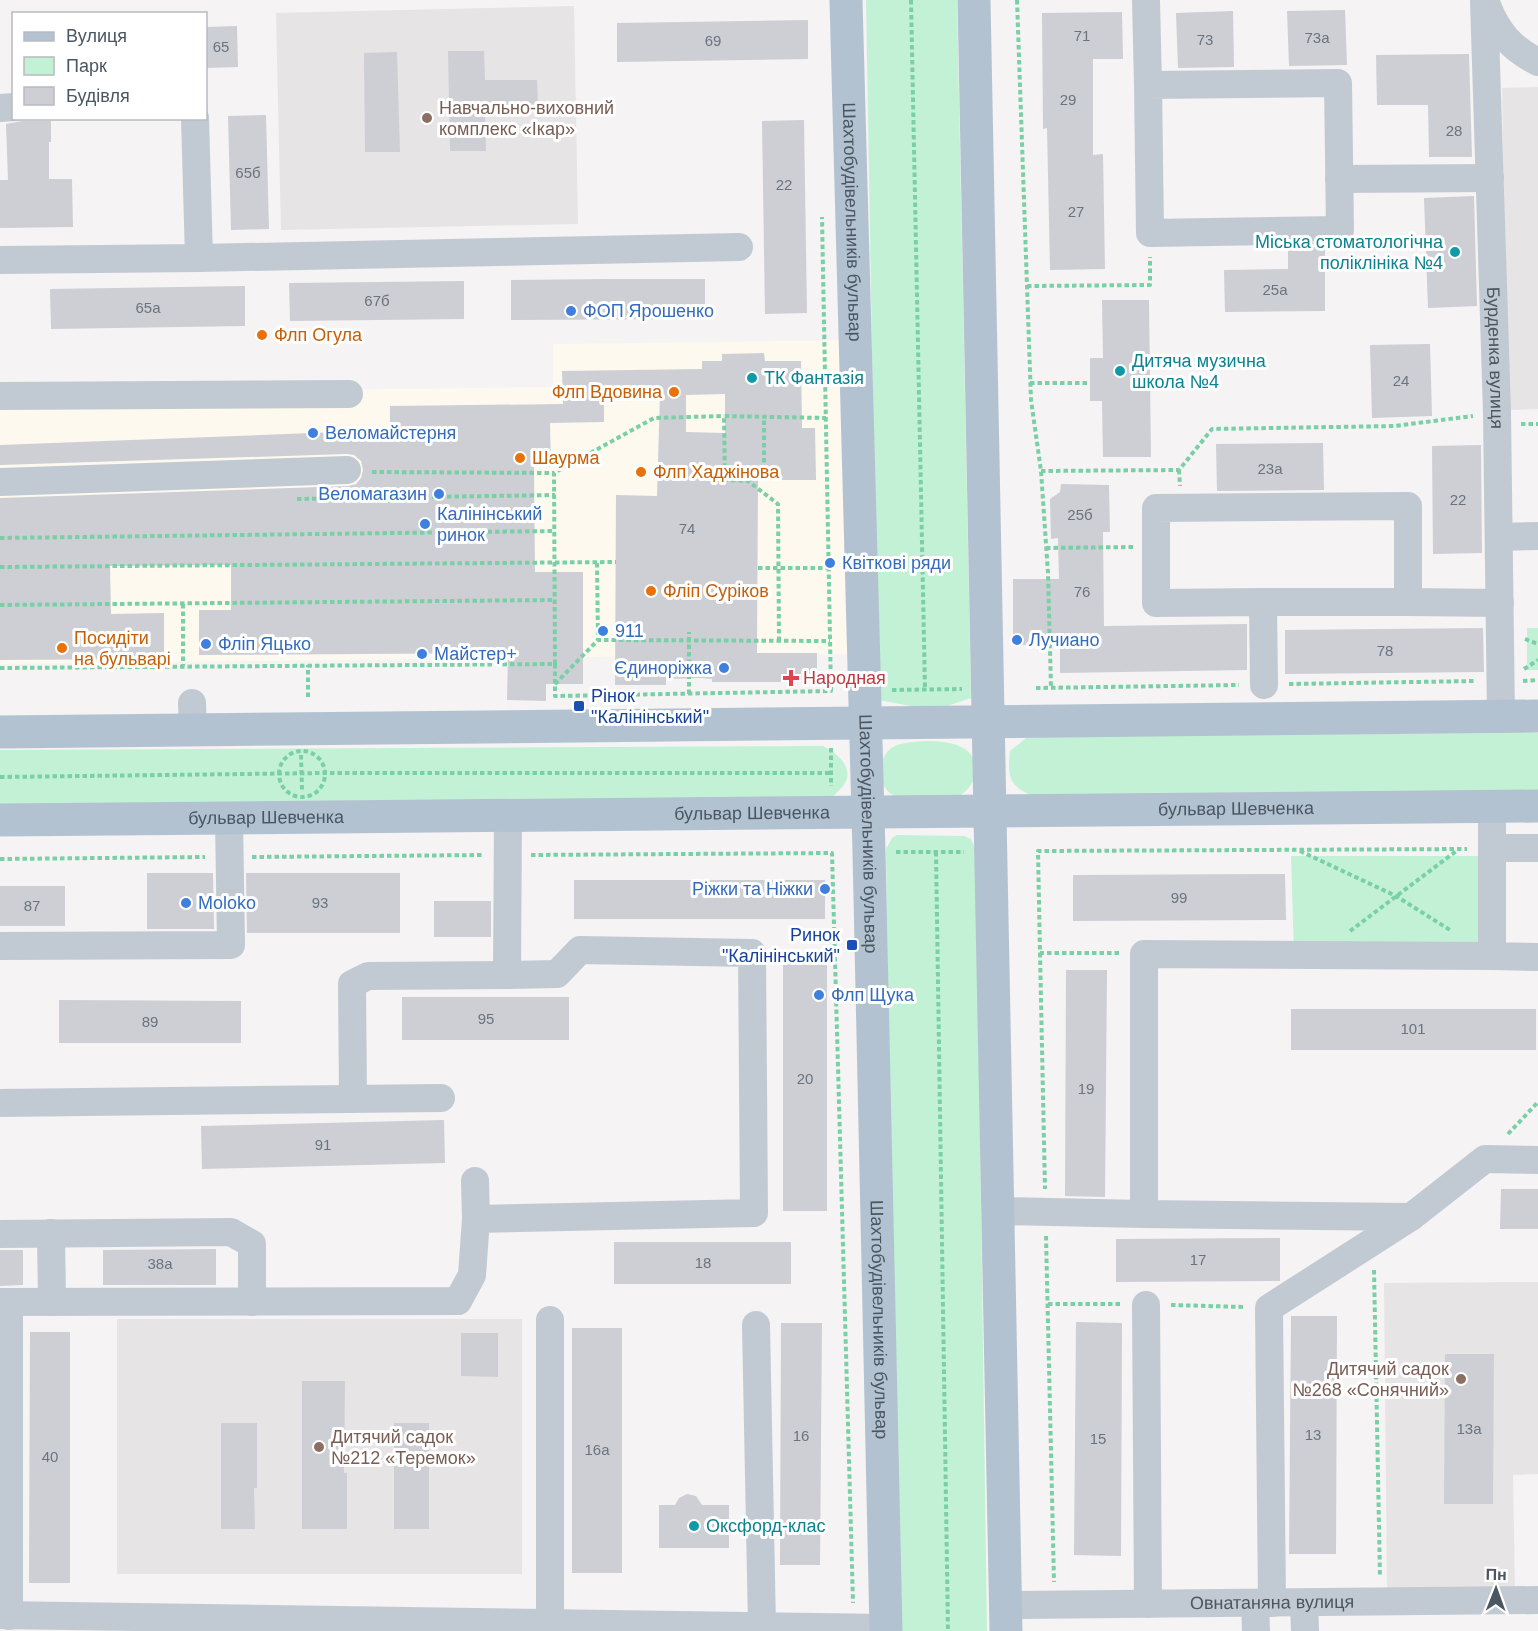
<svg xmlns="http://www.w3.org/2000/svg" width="1538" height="1631" viewBox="0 0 1538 1631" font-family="Helvetica,sans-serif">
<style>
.commercial{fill:#fdf9ef}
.education{fill:#e6e4e5}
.green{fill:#c3f1d5}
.building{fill:#cdcfd5;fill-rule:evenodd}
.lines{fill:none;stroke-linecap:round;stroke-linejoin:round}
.path{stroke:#7ad0a6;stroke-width:4;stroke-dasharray:4.5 3;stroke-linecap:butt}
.minor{stroke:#c1cad2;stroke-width:28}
.major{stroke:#b3c2d1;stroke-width:33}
.education-dot{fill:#8d6e63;stroke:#fff;stroke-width:2}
.culture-dot{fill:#0f9aa8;stroke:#fff;stroke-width:2}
.shop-dot{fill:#3f7fe0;stroke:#fff;stroke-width:2}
.food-dot{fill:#e8710a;stroke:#fff;stroke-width:2}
.health-dot{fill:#e0444e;stroke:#fff;stroke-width:2}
.transit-dot{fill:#1a4fb4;stroke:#fff;stroke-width:2}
.labels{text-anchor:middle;stroke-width:6;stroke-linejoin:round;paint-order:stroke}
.number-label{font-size:15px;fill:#6b747e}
.education-label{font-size:18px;fill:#785e54;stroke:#fff;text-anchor:start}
.street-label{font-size:18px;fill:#4a5661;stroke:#fff}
.culture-label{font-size:18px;fill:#0d838f;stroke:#fff;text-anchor:start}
.shop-label{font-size:18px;fill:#366cbe;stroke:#fff;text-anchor:start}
.food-label{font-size:18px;fill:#c56008;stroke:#fff;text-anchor:start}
.health-label{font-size:18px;fill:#be3a42;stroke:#fff;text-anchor:start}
.transit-label{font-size:18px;fill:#164399;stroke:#fff;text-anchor:start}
</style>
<rect width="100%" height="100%" fill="#f5f3f3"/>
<path class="commercial" d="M 847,340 L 851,654 L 0,664 L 0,394 L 553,387 L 553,344 Z"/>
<path class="education" d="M 574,6 L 578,224 L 281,230 L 276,13 Z
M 1538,87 L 1538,409 L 1507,410 L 1502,88 Z
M 1538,1282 L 1538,1474 L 1513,1475 L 1515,1590 L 1387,1591 L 1384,1283 Z
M 117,1319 L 522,1319 L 522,1574 L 117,1574 Z"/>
<path class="green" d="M 866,0 L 957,0 L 971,698 L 947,706 L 911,706 L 878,700 Z
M 1527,628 L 1538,628 L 1538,670 L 1527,670 Z
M 1538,733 L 1538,792 L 1031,795 C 1007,785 1008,774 1010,751 L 1026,738 L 1066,735 Z
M 925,741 C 944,741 974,743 976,768 C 976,782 965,796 952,798 C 942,800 930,798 920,797 C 913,797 903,799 897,797 C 876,790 876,757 893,747 C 903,742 914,742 925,741 Z
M 823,746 C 836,752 854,767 845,783 C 840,791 831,798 824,804 L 0,812 L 0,750 Z
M 897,835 L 964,836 L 971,839 L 976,850 L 987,1631 L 897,1631 L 886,849 L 892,838 Z
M 1291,856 L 1480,856 L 1481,952 L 1294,954 Z"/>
<path class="building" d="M 1345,10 L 1347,65 L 1289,66 L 1287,11 Z
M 1233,11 L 1234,67 L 1178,68 L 1176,13 Z
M 1122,12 L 1123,59 L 1093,59 L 1093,155 L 1103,154 L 1105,269 L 1050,270 L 1047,128 L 1043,129 L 1042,13 Z
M 808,20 L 808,59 L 617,62 L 617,23 Z
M 237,26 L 238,67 L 206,68 L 206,27 Z
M 448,51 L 484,51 L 485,80 L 537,80 L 538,105 L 485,106 L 486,151 L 450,151 Z
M 397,52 L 400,152 L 365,152 L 364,53 Z
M 1469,54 L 1472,157 L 1429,157 L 1428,105 L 1377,105 L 1376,55 Z
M 266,115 L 269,229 L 231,230 L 228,116 Z
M 804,120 L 807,313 L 765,314 L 762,121 Z
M 22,121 L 51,121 L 51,142 L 49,142 L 49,179 L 72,179 L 73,227 L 0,228 L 0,180 L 8,180 L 6,124 Z
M 1474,196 L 1477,306 L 1428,308 L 1424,198 Z
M 1288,247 L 1325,247 L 1325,311 L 1225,312 L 1224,270 L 1288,269 Z
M 608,279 L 705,279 L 705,319 L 511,320 L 511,280 Z
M 464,281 L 464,319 L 290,321 L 289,283 Z
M 245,286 L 245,326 L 51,329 L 50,289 Z
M 1102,300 L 1149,300 L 1151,457 L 1103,457 L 1102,401 L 1090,401 L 1090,358 L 1103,358 Z
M 1430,344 L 1432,416 L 1372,418 L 1370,345 Z
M 764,353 L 765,361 L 801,361 L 802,428 L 815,428 L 816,480 L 758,480 L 757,653 L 817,653 L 817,682 L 712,682 L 712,679 L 701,678 L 666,679 L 666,685 L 615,685 L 616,495 L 657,496 L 660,392 L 604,393 L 604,422 L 550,423 L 551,467 L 534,467 L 535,572 L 583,572 L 583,684 L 546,684 L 546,701 L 507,700 L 508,653 L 199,655 L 199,610 L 231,610 L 231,565 L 110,566 L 111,614 L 164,613 L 164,659 L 0,660 L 0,498 L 348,486 L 356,484 L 361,478 L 363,470 L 361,461 L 354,455 L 346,454 L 0,465 L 0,445 L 390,430 L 390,406 L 563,404 L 562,371 L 702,369 L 702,361 L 722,361 L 722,354 ZM 725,394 L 725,433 L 686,432 L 686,395 Z
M 1323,443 L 1324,490 L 1217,491 L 1216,444 Z
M 1481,445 L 1482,553 L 1433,554 L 1432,446 Z
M 1061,484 L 1109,485 L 1110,532 L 1103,532 L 1104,626 L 1247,624 L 1247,670 L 1060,673 L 1060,644 L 1013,645 L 1013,579 L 1059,579 L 1058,538 L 1051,539 L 1050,499 L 1060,492 Z
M 1483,628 L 1484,672 L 1285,674 L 1285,630 Z
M 147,873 L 213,873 L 214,929 L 147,929 Z
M 246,873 L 400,873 L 400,933 L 247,933 Z
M 1285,874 L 1286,920 L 1073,921 L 1073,875 Z
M 574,880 L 825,880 L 825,919 L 574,919 Z
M 0,886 L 65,886 L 65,926 L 0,926 Z
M 434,901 L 491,901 L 491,937 L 434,937 Z
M 783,958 L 827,958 L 827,1211 L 783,1211 Z
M 1066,970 L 1107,970 L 1105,1197 L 1065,1196 Z
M 402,997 L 569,997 L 569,1040 L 402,1040 Z
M 59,1000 L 241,1001 L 241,1043 L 59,1043 Z
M 1291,1009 L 1536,1009 L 1536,1050 L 1291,1050 Z
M 444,1120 L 445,1163 L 202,1169 L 201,1126 Z
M 1501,1189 L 1538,1189 L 1538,1229 L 1500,1229 Z
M 1280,1238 L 1280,1281 L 1116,1282 L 1116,1239 Z
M 614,1242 L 791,1242 L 791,1284 L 614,1284 Z
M 216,1249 L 216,1285 L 103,1285 L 103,1250 Z
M 0,1250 L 23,1250 L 23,1285 L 0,1286 Z
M 1291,1316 L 1337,1316 L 1336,1554 L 1289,1554 Z
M 1076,1322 L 1122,1323 L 1121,1556 L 1074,1555 Z
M 781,1323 L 822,1323 L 820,1565 L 780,1565 Z
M 572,1328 L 622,1328 L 622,1573 L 572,1573 Z
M 30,1332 L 70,1332 L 70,1583 L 29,1583 Z
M 461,1333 L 498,1333 L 498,1377 L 461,1376 Z
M 1445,1354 L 1494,1354 L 1493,1504 L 1444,1504 Z
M 302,1381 L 345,1381 L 344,1473 L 347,1473 L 347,1529 L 302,1529 Z
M 221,1423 L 257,1423 L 257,1488 L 254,1488 L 255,1529 L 221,1529 Z
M 394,1423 L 429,1423 L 429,1529 L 394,1529 Z
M 687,1494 L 696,1496 L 702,1505 L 729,1505 L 729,1548 L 659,1548 L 659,1505 L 675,1505 L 679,1498 Z"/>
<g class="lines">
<path class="path" d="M 911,0 L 925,690
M 1017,0 L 1031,400 L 1041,471 L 1048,573 L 1051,688
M 1027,286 L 1150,285 L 1150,257
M 1030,383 L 1090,383
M 1521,424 L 1538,424
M 764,470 L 764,417
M 1179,470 L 1180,486
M 1041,471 L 1179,470 L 1212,429 L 1394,426 L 1473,416
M 372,472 L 554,473
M 297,499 L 555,495
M 0,538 L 555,531
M 1046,548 L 1133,547
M 597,563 L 598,640
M 0,567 L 616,562
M 758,568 L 828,568
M 183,604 L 183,666
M 0,605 L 555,600
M 1525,639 L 1538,644
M 779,641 L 778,504 L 748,481 L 725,480 L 724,416 L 826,418
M 555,664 L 554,473 L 654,418 L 724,416
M 0,668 L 555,664 L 555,696 L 831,691 L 822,217
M 1524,669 L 1538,660
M 1523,681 L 1538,680
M 555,684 L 598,640 L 830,641
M 1289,684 L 1476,681
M 1036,688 L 1239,685
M 892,690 L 962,689
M 689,694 L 689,632
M 308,697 L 308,665
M 831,748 L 831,786
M279 774a23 23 0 1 1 46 0a23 23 0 1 1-46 0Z
M 301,755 L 302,790
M 0,777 L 325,773 L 831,773
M 1300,851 L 1396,896 L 1450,930
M 896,852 L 964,852
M 936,852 L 948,1631
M 531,855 L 832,853 L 853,1603
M 252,857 L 484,855
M 0,859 L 205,857
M 1350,931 L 1459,849
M 1040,953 L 1045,1189
M 1119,953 L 1040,953 L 1038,851 L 1467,849
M 1508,1134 L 1538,1102
M 1046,1236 L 1054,1582
M 1374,1270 L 1380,1577
M 1048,1304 L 1121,1304
M 1171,1305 L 1244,1307"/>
<g class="minor">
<path d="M 1146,0 L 1148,85"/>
<path id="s1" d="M 1484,0 L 1497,413 L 1501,717"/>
<path d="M 1487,5 C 1497,32 1512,49 1538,62"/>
<path d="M 1338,83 L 1340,230 L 1150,233 L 1148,85 Z"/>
<path d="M 0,108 L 14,107"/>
<path d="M 1339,179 L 1490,178"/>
<path d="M 199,258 L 739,247"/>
<path d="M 0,260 L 199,258 L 195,118"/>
<path d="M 0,396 L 349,394"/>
<path d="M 0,482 L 347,470"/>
<path d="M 1499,537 L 1538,536"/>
<path d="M 1263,602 L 1408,602 L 1408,506 L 1156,508 L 1156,603 L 1263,602 L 1264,685"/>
<path d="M 1408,602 L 1500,603"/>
<path d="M 192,703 L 193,731"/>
<path d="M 1492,806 L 1492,956 L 1538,957"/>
<path d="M 1492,848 L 1538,848"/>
<path d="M 0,946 L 231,945 L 229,818"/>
<path d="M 1492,956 L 1144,954 L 1144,1214 L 1411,1217 L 1485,1159 L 1538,1160"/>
<path d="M 353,1099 L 352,984 L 368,976 L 507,975"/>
<path d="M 0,1103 L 441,1098"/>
<path d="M 998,1211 L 1144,1214"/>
<path d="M 476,1219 L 754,1213 L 752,953 L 580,950 L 557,974 L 507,975 L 508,815"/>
<path d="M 51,1233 L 52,1302"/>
<path d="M 0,1234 L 231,1232 L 252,1244 L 252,1302"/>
<path d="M 0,1302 L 458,1301 L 472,1275 L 476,1219 L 475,1181"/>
<path d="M 1146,1305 L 1148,1604"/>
<path d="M 550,1320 L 550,1624"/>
<path d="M 756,1325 L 762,1627"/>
<path d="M 1255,1603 L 1256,1631"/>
<path d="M 1272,1603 L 1269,1308 L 1411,1217"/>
<path d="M 1304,1603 L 1305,1631"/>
<path id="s2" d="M 1005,1605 L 1538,1600"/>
<path d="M 0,1615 L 886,1628"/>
<path d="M 9,1616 L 9,1302"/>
</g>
<g class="major">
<path id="s3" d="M 846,0 L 869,852 L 886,1631"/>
<path d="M 974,0 L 1006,1631"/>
<path d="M 0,732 L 1538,716"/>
<path id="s4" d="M 0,820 L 1538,806"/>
</g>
</g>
<g class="education-dot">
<circle cx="427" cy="118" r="6"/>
<circle cx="1461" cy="1379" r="6"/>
<circle cx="319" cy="1447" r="6"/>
</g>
<g class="culture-dot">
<circle cx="1455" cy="252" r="6"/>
<circle cx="1120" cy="371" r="6"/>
<circle cx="752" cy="378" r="6"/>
<circle cx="694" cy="1526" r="6"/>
</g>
<g class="shop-dot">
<circle cx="571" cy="311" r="6"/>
<circle cx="313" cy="433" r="6"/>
<circle cx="439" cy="494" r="6"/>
<circle cx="425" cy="524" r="6"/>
<circle cx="830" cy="563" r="6"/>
<circle cx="603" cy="631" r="6"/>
<circle cx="1017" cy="640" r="6"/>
<circle cx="206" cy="644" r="6"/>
<circle cx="422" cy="654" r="6"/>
<circle cx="724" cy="668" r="6"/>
<circle cx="825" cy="889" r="6"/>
<circle cx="186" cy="903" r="6"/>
<circle cx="819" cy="995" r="6"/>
</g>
<g class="food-dot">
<circle cx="262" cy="335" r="6"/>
<circle cx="674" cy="392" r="6"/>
<circle cx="520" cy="458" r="6"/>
<circle cx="641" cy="472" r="6"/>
<circle cx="651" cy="591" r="6"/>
<circle cx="62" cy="648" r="6"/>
</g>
<path class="health-dot" d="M788 669h6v6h6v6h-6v6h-6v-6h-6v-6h6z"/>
<g class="transit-dot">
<rect x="573" y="700" width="12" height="12" rx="3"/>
<rect x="846" y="939" width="12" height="12" rx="3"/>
</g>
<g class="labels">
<g class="number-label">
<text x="1082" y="41">71</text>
<text x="1317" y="43">73а</text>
<text x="1205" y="45">73</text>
<text x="713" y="46">69</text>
<text x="221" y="52">65</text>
<text x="1068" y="105">29</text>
<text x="1454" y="136">28</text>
<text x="248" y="178">65б</text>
<text x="784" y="190">22</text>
<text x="1076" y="217">27</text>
<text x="1275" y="295">25а</text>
<text x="377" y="306">67б</text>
<text x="148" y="313">65а</text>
<text x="1401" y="386">24</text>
<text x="1270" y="474">23а</text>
<text x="1458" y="505">22</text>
<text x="1080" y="520">25б</text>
<text x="687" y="534">74</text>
<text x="1082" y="597">76</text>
<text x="1385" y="656">78</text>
<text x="1179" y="903">99</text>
<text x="320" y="908">93</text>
<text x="32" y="911">87</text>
<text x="486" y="1024">95</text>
<text x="150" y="1027">89</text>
<text x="1413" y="1034">101</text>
<text x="805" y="1084">20</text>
<text x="1086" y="1094">19</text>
<text x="323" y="1150">91</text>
<text x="1198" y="1265">17</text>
<text x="703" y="1268">18</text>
<text x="160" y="1269">38а</text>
<text x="1469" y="1434">13а</text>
<text x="1313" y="1440">13</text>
<text x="801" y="1441">16</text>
<text x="1098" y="1444">15</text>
<text x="597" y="1455">16а</text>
<text x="50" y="1462">40</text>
</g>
<g class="education-label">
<text x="439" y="114">Навчально-виховний<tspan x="439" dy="21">комплекс «Ікар»</tspan></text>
<text x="1449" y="1375" text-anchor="end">Дитячий садок<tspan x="1449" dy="21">№268 «Сонячний»</tspan></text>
<text x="331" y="1443">Дитячий садок<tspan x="331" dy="21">№212 «Теремок»</tspan></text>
</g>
<g class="street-label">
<text dy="6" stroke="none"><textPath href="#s3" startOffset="222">Шахтобудівельників бульвар</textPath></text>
<text dy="6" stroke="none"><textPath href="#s1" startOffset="358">Бурденка вулиця</textPath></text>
<text dy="6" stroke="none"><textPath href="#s4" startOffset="1236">бульвар Шевченка</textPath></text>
<text dy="6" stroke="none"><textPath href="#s4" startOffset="752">бульвар Шевченка</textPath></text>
<text dy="6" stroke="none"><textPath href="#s4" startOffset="266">бульвар Шевченка</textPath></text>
<text dy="6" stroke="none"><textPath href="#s3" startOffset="834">Шахтобудівельників бульвар</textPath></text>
<text dy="6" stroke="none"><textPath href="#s3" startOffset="1320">Шахтобудівельників бульвар</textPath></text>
<text dy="6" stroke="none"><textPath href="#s2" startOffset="267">Овнатаняна вулиця</textPath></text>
</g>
<g class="culture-label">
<text x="1443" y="248" text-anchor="end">Міська стоматологічна<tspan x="1443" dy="21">поліклініка №4</tspan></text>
<text x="1132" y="367">Дитяча музична<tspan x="1132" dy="21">школа №4</tspan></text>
<text x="764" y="384">ТК Фантазія</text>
<text x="706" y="1532">Оксфорд-клас</text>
</g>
<g class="shop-label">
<text x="583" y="317">ФОП Ярошенко</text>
<text x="325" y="439">Веломайстерня</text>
<text x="427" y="500" text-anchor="end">Веломагазин</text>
<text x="437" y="520">Калінінський<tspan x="437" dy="21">ринок</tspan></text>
<text x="842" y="569">Квіткові ряди</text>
<text x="615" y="637">911</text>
<text x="1029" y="646">Лучиано</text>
<text x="218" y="650">Фліп Яцько</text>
<text x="434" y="660">Майстер+</text>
<text x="712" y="674" text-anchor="end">Єдиноріжка</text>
<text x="813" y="895" text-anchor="end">Ріжки та Ніжки</text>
<text x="198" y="909">Moloko</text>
<text x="831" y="1001">Флп Щука</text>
</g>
<g class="food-label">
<text x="274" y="341">Флп Огула</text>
<text x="662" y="398" text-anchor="end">Флп Вдовина</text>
<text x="532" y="464">Шаурма</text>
<text x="653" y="478">Флп Хаджінова</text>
<text x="663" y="597">Фліп Суріков</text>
<text x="74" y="644">Посидіти<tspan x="74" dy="21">на бульварі</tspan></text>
</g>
<g class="health-label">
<text x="803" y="684">Народная</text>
</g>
<g class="transit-label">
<text x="591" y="702">Рінок<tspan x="591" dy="21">"Калінінський"</tspan></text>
<text x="840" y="941" text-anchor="end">Ринок<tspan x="840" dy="21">"Калінінський"</tspan></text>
</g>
</g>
<rect x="12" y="12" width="195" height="108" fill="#ffffff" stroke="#b7bbc0" stroke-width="1.5"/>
<rect x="24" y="32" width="30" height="9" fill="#b3c2d1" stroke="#b7bbc0" stroke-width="1.5"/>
<text x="66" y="42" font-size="18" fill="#4a5661">Вулиця</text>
<rect x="24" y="57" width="30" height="18" fill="#c3f1d5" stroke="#b7bbc0" stroke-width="1.5"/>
<text x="66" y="72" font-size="18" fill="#4a5661">Парк</text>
<rect x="24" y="87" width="30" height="18" fill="#cdcfd5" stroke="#b7bbc0" stroke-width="1.5"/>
<text x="66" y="102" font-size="18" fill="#4a5661">Будівля</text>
<g transform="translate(1496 1589) rotate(1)" stroke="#ffffff" stroke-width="4.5" paint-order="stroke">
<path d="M0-4.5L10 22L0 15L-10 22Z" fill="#4a5661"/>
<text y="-9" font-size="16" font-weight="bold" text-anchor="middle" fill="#4a5661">Пн</text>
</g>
</svg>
